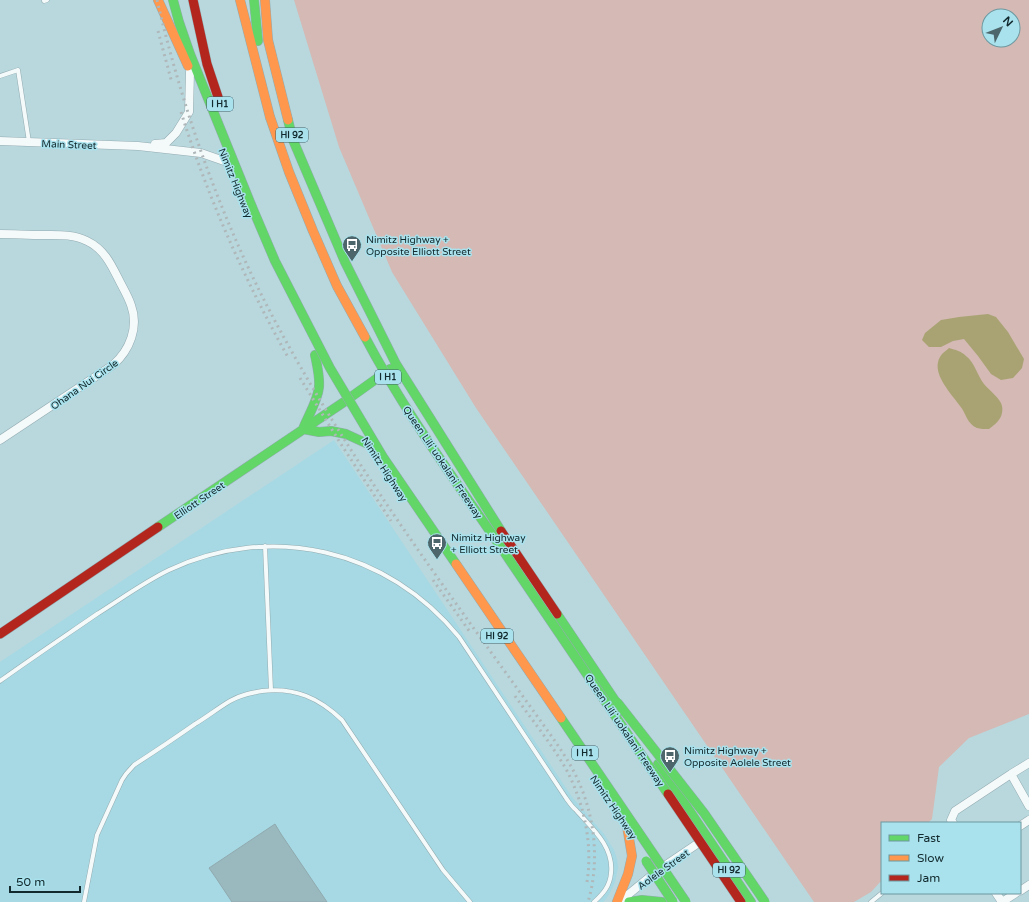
<svg xmlns="http://www.w3.org/2000/svg" width="1029" height="902" viewBox="0 0 1029 902" font-family="'Varela Round',sans-serif">
<style>
.built{fill:#a6d9e3}
.green{fill:#d4b9b4;fill-rule:evenodd}
.water{fill:#a9a374}
.building{fill:#99b9bf;stroke:#90a9ae}
.lines{fill:none;stroke-linecap:round;stroke-linejoin:round}
.lane-casing{stroke:#93acb1;stroke-width:5}
.street-casing{stroke:#93acb1;stroke-width:9}
.fast-casing{stroke:#93acb1;stroke-width:10}
.slow-casing{stroke:#93acb1;stroke-width:10}
.jam-casing{stroke:#93acb1;stroke-width:10}
.lane{stroke:#f4f9fa;stroke-width:4}
.street{stroke:#f4f9fa;stroke-width:8}
.fast{stroke:#63d668;stroke-width:9}
.slow{stroke:#ff974d;stroke-width:9}
.jam{stroke:#b3261e;stroke-width:9}
.rail{stroke:#afb7b9;stroke-width:3;stroke-dasharray:2 4;stroke-linecap:butt}
.fast-bridge-casing{stroke:#93acb1;stroke-width:10;stroke-linecap:butt}
.slow-bridge-casing{stroke:#93acb1;stroke-width:10;stroke-linecap:butt}
.jam-bridge-casing{stroke:#93acb1;stroke-width:10;stroke-linecap:butt}
.fast-bridge{stroke:#63d668;stroke-width:9}
.slow-bridge{stroke:#ff974d;stroke-width:9}
.jam-bridge{stroke:#b3261e;stroke-width:9}
.labels{text-anchor:middle;stroke-width:3;stroke-linejoin:round;paint-order:stroke}
.shield{fill:#a9e2ed;stroke:#3f6067;stroke-width:1}
.shield-label{font-size:9px;font-weight:bold;fill:#12292d}
.street-label{font-size:10px;fill:#12292d;stroke:#a9e2ed}
.poi-label{font-size:10px;fill:#12292d;stroke:#a9e2ed;text-anchor:start}
</style>
<rect width="100%" height="100%" fill="#b8d8de"/>
<path class="built" d="M 334,440 L 572,797 L 604,834 L 614,850 L 617,859 L 618,868 L 615,882 L 611,891 L 606,899 L 603,902 L 0,902 L 0,662 Z"/>
<path class="green" d="M 294,0 L 1029,0 L 1029,714 L 969,738 L 939,767 L 932,819 L 928,823 L 882,823 L 882,880 L 871,892 L 854,902 L 814,902 L 476,408 L 392,272 L 339,147 ZM 989,16 L 1013,16 L 1013,40 L 989,40 Z"/>
<path class="water" d="M 988,314 L 996,317 L 1008,332 L 1024,359 L 1022,368 L 1013,378 L 1001,380 L 991,374 L 978,356 L 964,339 L 953,341 L 941,347 L 929,347 L 922,340 L 925,333 L 941,320 L 959,317 Z
M 949,348 C 956,350 961,351 966,356 C 975,363 977,375 984,384 C 989,390 1001,399 1002,406 C 1004,417 997,423 989,429 C 985,429 980,429 977,428 C 967,424 966,413 960,406 C 951,393 928,371 942,354 C 944,352 947,350 949,348 Z"/>
<path class="building" d="M 275,824 L 281,834 L 327,902 L 232,902 L 216,878 L 209,868 Z"/>
<g class="lines">
<defs>
<path id="lane" d="M 44,0 L 44,1 L 47,0
M 0,76 L 18,70 L 29,142
M 265,546 L 271,690
M 0,681 C 32,658 65,636 97,614 C 121,599 144,582 169,570 C 272,522 387,549 459,637 L 566,798 C 569,802 572,807 576,810 C 592,828 614,847 611,873 C 610,886 603,894 594,902
M 84,902 L 97,835 L 122,780 L 126,774 L 134,765 C 154,752 175,738 195,724 C 207,717 218,708 230,701 C 240,695 251,693 262,691 C 295,687 319,698 342,720 L 443,870 L 470,902
M 871,902 L 882,893"/>
<path id="street" d="M 0,141 L 138,146 L 201,153 L 227,162
M 155,144 L 166,143 L 176,133 L 189,112 L 190,72
M 0,234 C 14,234 28,235 43,235 C 58,235 73,234 87,241 C 104,249 111,264 119,280 C 123,288 128,296 131,305 C 139,327 130,350 113,365 L 0,440
M 1011,774 L 1029,806
M 953,823 L 951,820 L 955,811 L 1011,774 L 1029,763
M 1020,826 L 1029,820
M 1020,891 L 1029,885
M 996,893 L 1002,902
M 619,902 L 657,871 L 703,840
M 1002,902 L 1016,893"/>
<path id="fast" d="M 173,0 L 179,22 L 190,54 L 252,207
M 254,0 L 258,41
M 288,120 L 293,140 L 345,262 L 396,364 L 501,531
M 315,355 C 317,365 320,377 319,387 C 318,400 308,416 303,429 L 319,432 L 331,431 L 346,434 L 370,445
M 158,527 L 344,402 L 390,369
M 557,614 L 622,711
M 658,764 L 751,902
M 629,902 L 642,900 L 662,902"/>
<path id="slow" d="M 158,0 L 188,66
M 240,0 L 270,117
M 265,0 L 268,40 L 288,120
M 617,902 L 628,874 L 632,856 L 627,826"/>
<path id="jam" d="M 193,0 L 207,64 L 218,97
M 501,531 L 557,614
M 0,634 L 158,527"/>
</defs>
<use href="#lane" class="lane-casing"/>
<use href="#street" class="street-casing"/>
<use href="#fast" class="fast-casing"/>
<use href="#slow" class="slow-casing"/>
<use href="#jam" class="jam-casing"/>
<use href="#lane" class="lane"/>
<use href="#street" class="street"/>
<use href="#fast" class="fast"/>
<use href="#slow" class="slow"/>
<use href="#jam" class="jam"/>
<path class="rail" d="M 157,0 C 181,102 215,202 262,296 C 343,455 452,597 555,741 C 563,753 571,765 577,778 C 595,816 600,862 588,902
M 158,31 L 172,83
M 181,112 C 208,198 245,281 289,359
M 300,378 L 339,441 L 391,521
M 433,580 L 470,632
M 515,696 C 532,720 551,743 566,769 C 584,803 593,844 587,882"/>
<defs>
<path id="fast-bridge" d="M 252,207 L 275,261 L 330,368 L 383,457 L 456,564
M 365,337 C 403,409 452,476 498,543 C 555,627 612,711 668,794
M 617,702 L 704,813 L 765,902
M 561,718 L 686,902
M 646,861 L 673,902"/>
<path id="slow-bridge" d="M 270,117 L 289,172 L 313,231 L 337,286 L 365,337
M 456,564 L 561,718"/>
<path id="jam-bridge" d="M 668,794 L 741,902"/>
</defs>
<use href="#fast-bridge" class="fast-bridge-casing"/>
<use href="#slow-bridge" class="slow-bridge-casing"/>
<use href="#jam-bridge" class="jam-bridge-casing"/>
<use href="#fast-bridge" class="fast-bridge"/>
<use href="#slow-bridge" class="slow-bridge"/>
<use href="#jam-bridge" class="jam-bridge"/>
</g>
<defs>
<symbol id="bus-pin" viewBox="-11 -11 22 30"><path d="M0 17L-7.5 6A9.5 9.5 0 1 1 7.5 6Z" fill="#4c666b" stroke="#a9e2ed"/><path d="M-5-6H5V4H4V6H2V4H-2V6H-4V4H-5ZM-3.5-4V0h7V-4ZM-3.5 1.2v1.5H-2V1.2ZM2 1.2v1.5H3.5V1.2Z" fill="#fff"/></symbol>
</defs>
<g fill-rule="evenodd">
<use href="#bus-pin" x="341" y="234" width="22" height="30"/>
<use href="#bus-pin" x="426" y="532" width="22" height="30"/>
<use href="#bus-pin" x="659" y="745" width="22" height="30"/>
</g>
<g class="labels">
<g class="shield">
<rect x="207" y="97" width="26" height="14" rx="3"/>
<rect x="276" y="128" width="32" height="14" rx="3"/>
<rect x="375" y="370" width="26" height="14" rx="3"/>
<rect x="481" y="629" width="32" height="14" rx="3"/>
<rect x="572" y="746" width="26" height="14" rx="3"/>
<rect x="713" y="863" width="32" height="14" rx="3"/>
</g>
<g class="shield-label">
<text x="220" y="107">I H1</text>
<text x="292" y="138">HI 92</text>
<text x="388" y="380">I H1</text>
<text x="497" y="639">HI 92</text>
<text x="585" y="756">I H1</text>
<text x="729" y="873">HI 92</text>
</g>
<g class="street-label">
<text transform="translate(69 144) rotate(2)" y="4">Main Street</text>
<text transform="translate(236 183) rotate(68)" y="4">Nimitz Highway</text>
<text transform="translate(84 384) rotate(-35)" y="4">Ohana Nui Circle</text>
<text transform="translate(443 462) rotate(56)" y="4">Queen Liliʻuokalani Freeway</text>
<text transform="translate(385 469) rotate(57)" y="4">Nimitz Highway</text>
<text transform="translate(199 500) rotate(-34)" y="4">Elliott Street</text>
<text transform="translate(625 730) rotate(56)" y="4">Queen Liliʻuokalani Freeway</text>
<text transform="translate(614 807) rotate(56)" y="4">Nimitz Highway</text>
<text transform="translate(663 869) rotate(-36)" y="4">Aolele Street</text>
</g>
<g class="poi-label">
<text x="366" y="243">Nimitz Highway +<tspan x="366" dy="12">Opposite Elliott Street</tspan></text>
<text x="451" y="541">Nimitz Highway<tspan x="451" dy="12">+ Elliott Street</tspan></text>
<text x="684" y="754">Nimitz Highway +<tspan x="684" dy="12">Opposite Aolele Street</tspan></text>
</g>
</g>
<rect x="881" y="822" width="140" height="72" fill="#a9e2ed" stroke="#6d98a0"/>
<rect x="889" y="835" width="20" height="6" fill="#63d668" stroke="#6d98a0"/>
<text x="917" y="842" font-size="12" fill="#12292d">Fast</text>
<rect x="889" y="855" width="20" height="6" fill="#ff974d" stroke="#6d98a0"/>
<text x="917" y="862" font-size="12" fill="#12292d">Slow</text>
<rect x="889" y="875" width="20" height="6" fill="#b3261e" stroke="#6d98a0"/>
<text x="917" y="882" font-size="12" fill="#12292d">Jam</text>
<g transform="translate(1001 28) rotate(47)"><circle r="19" fill="#a9e2ed" stroke="#6d98a0"/>
<path d="M0-3L7 15L0 10L-7 15Z" fill="#4c666b"/>
<text y="-6" font-size="11" font-weight="bold" text-anchor="middle" fill="#12292d">N</text>
</g>
<path d="M10 886v6h70v-6" fill="none" stroke="#12292d" stroke-width="2"/>
<text x="16" y="886" font-size="12" fill="#12292d" stroke="#a9e2ed" stroke-width="3" paint-order="stroke">50 m</text>
</svg>
